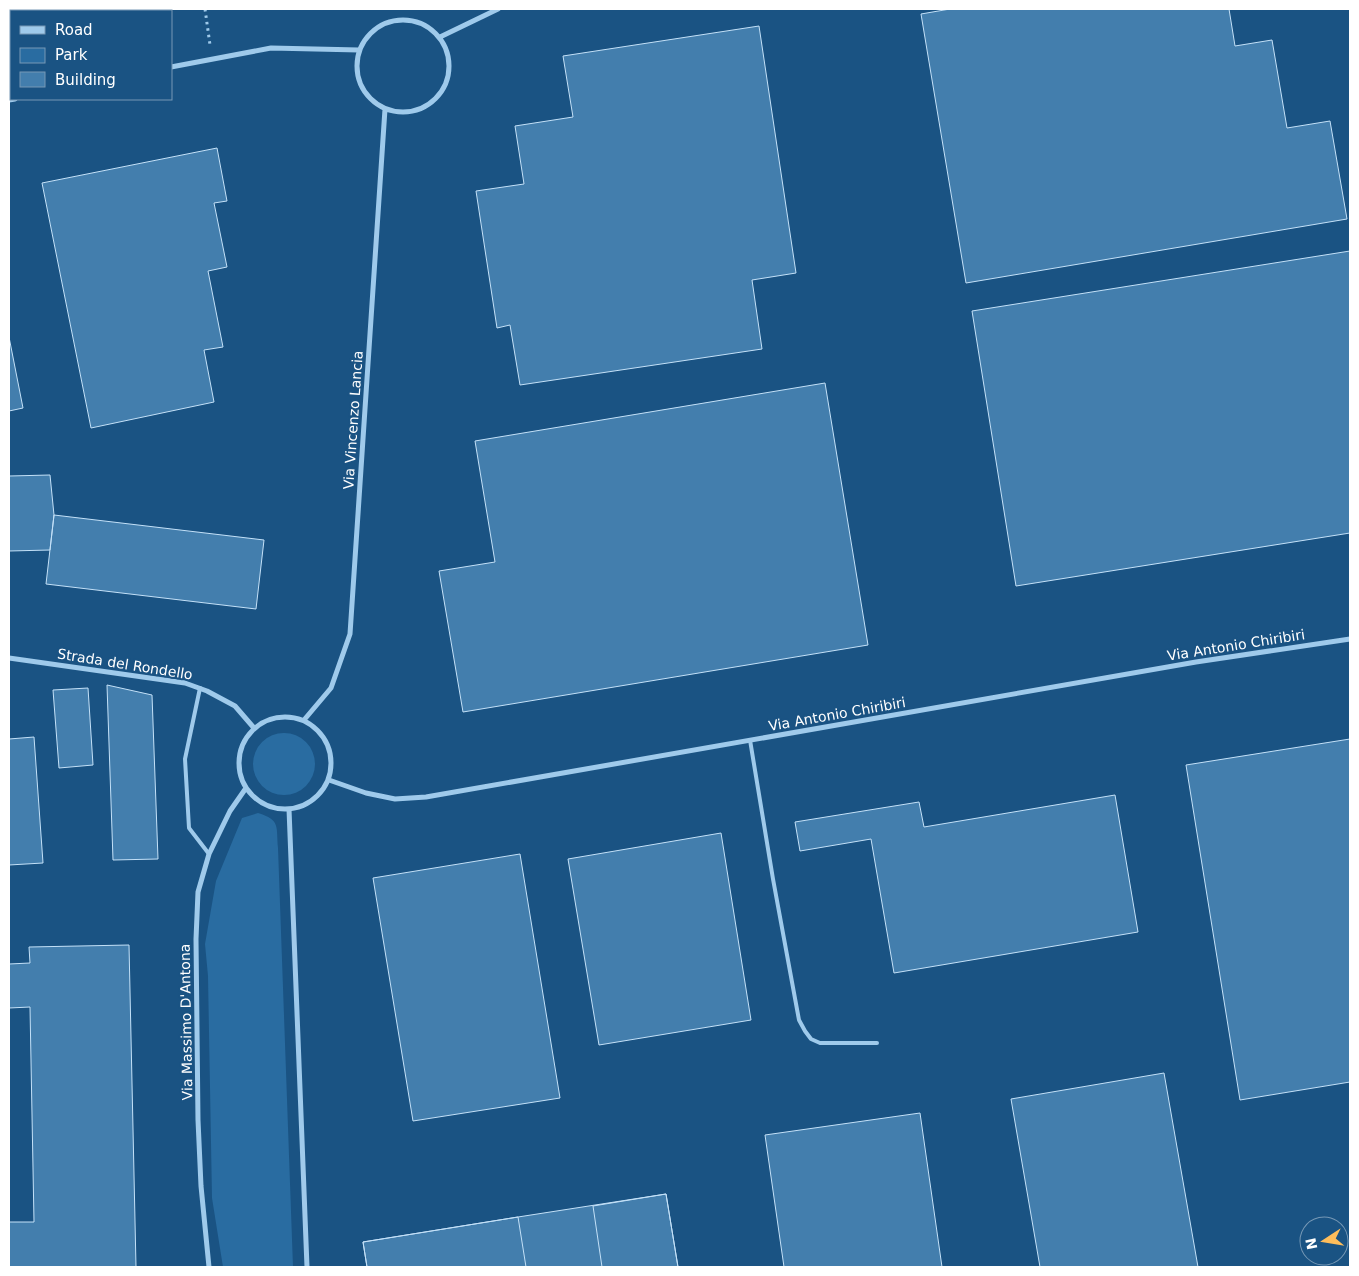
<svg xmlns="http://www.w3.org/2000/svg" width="1359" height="1276" viewBox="0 0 1359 1276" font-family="'DejaVu Sans',sans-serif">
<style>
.green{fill:#296ca1}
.building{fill:#437ead;stroke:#c4e1f8}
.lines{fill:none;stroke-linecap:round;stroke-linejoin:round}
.path{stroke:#9fcaeb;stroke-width:3;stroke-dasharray:2.5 4;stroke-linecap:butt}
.lane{stroke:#9fcaeb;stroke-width:4}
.street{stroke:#9fcaeb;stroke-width:5}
.labels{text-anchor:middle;stroke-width:4;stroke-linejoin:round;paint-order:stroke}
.street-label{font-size:14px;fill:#fff;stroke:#1a5383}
</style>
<rect width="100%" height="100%" fill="#1a5383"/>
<path class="green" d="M253 764a31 31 0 1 1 62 0a31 31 0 1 1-62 0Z
M 258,813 C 281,820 276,827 278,848 L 293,1267 L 223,1267 L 212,1198 L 208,976 L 205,944 L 216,881 L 242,818 Z"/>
<path class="building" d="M 950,9 L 1229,9 L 1235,46 L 1272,40 L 1287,128 L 1330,121 L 1347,219 L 966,283 L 921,14 Z
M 759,26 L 796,273 L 752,280 L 762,349 L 520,385 L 510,325 L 497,328 L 476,191 L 524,184 L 515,126 L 573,117 L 563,56 Z
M 217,148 L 227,201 L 214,203 L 227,267 L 208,271 L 223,347 L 204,350 L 214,402 L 91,428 L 42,183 Z
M 1350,251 L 1350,533 L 1016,586 L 972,311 Z
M 9,337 L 23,408 L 9,411 Z
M 825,383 L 868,645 L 463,712 L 439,571 L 495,562 L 475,441 Z
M 50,475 L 54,515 L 50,550 L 9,551 L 9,476 Z
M 54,515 L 264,540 L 256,609 L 46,584 Z
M 107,685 L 152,695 L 158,859 L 113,860 Z
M 88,688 L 93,765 L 59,768 L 53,690 Z
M 34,737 L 43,863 L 9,865 L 9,739 Z
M 1350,739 L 1350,1082 L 1240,1100 L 1186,765 Z
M 1115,795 L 1138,932 L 894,973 L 871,839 L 800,851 L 795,822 L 919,802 L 924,827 Z
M 721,833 L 751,1020 L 599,1045 L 568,859 Z
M 520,854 L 560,1098 L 413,1121 L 373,878 Z
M 129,945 L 136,1267 L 9,1267 L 9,1222 L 34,1222 L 30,1007 L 9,1008 L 9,964 L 30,963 L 29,947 Z
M 1164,1073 L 1198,1267 L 1040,1267 L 1011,1099 Z
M 920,1113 L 942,1267 L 784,1267 L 765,1135 Z
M 666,1194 L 678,1267 L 367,1267 L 363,1242 L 518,1217 Z
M 666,1194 L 678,1267 L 602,1267 L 593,1206 Z
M 518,1217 L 526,1267 L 367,1267 L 363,1242 Z"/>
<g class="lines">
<path class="path" d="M 205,9 L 210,45"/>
<path class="lane" d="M 200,688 L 185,759 L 189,828 L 209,854
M 750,740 L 773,879 L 799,1020 L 805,1031 L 811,1039 L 820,1043 L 877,1043"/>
<path class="street" d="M357 66a46 46 0 1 1 92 0a46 46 0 1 1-92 0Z
M 440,37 L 498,9
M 171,67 L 271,48 L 359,50
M 9,100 L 15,99
M 9,658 L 185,683 L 207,691 L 235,706 L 254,728
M239 763a46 46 0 1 1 92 0a46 46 0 1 1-92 0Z
M 304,720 L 331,688 L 350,634 L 385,109
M 329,780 L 366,793 L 395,799 L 426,797 L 1196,662 L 1350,639
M 289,809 L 307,1267
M 209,1267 L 201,1186 L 198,1120 L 196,939 L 198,892 L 209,854 L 230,811 L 246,788"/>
</g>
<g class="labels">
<g class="street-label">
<text transform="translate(353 420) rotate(-86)" y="5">Via Vincenzo Lancia</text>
<text transform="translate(1236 645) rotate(-9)" y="5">Via Antonio Chiribiri</text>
<text transform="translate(125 664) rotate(9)" y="5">Strada del Rondello</text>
<text transform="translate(837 714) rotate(-10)" y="5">Via Antonio Chiribiri</text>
<text transform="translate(186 1022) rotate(-91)" y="5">Via Massimo D'Antona</text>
</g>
</g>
<rect width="1359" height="1276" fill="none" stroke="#ffffff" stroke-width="20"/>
<rect x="10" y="10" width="162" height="90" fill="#1a5383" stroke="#7698b5"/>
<rect x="20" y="26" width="25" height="8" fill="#9fcaeb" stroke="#7698b5"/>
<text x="55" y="35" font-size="15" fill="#ffffff">Road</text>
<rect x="20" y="48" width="25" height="15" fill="#296ca1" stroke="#7698b5"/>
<text x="55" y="60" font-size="15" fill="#ffffff">Park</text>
<rect x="20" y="72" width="25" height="15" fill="#437ead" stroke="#7698b5"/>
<text x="55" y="85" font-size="15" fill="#ffffff">Building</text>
<g transform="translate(1324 1241) rotate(258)"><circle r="24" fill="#1a5383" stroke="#7698b5"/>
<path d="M0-4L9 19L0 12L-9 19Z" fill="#febd5b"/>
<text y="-8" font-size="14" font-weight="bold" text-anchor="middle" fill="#ffffff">N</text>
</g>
</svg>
